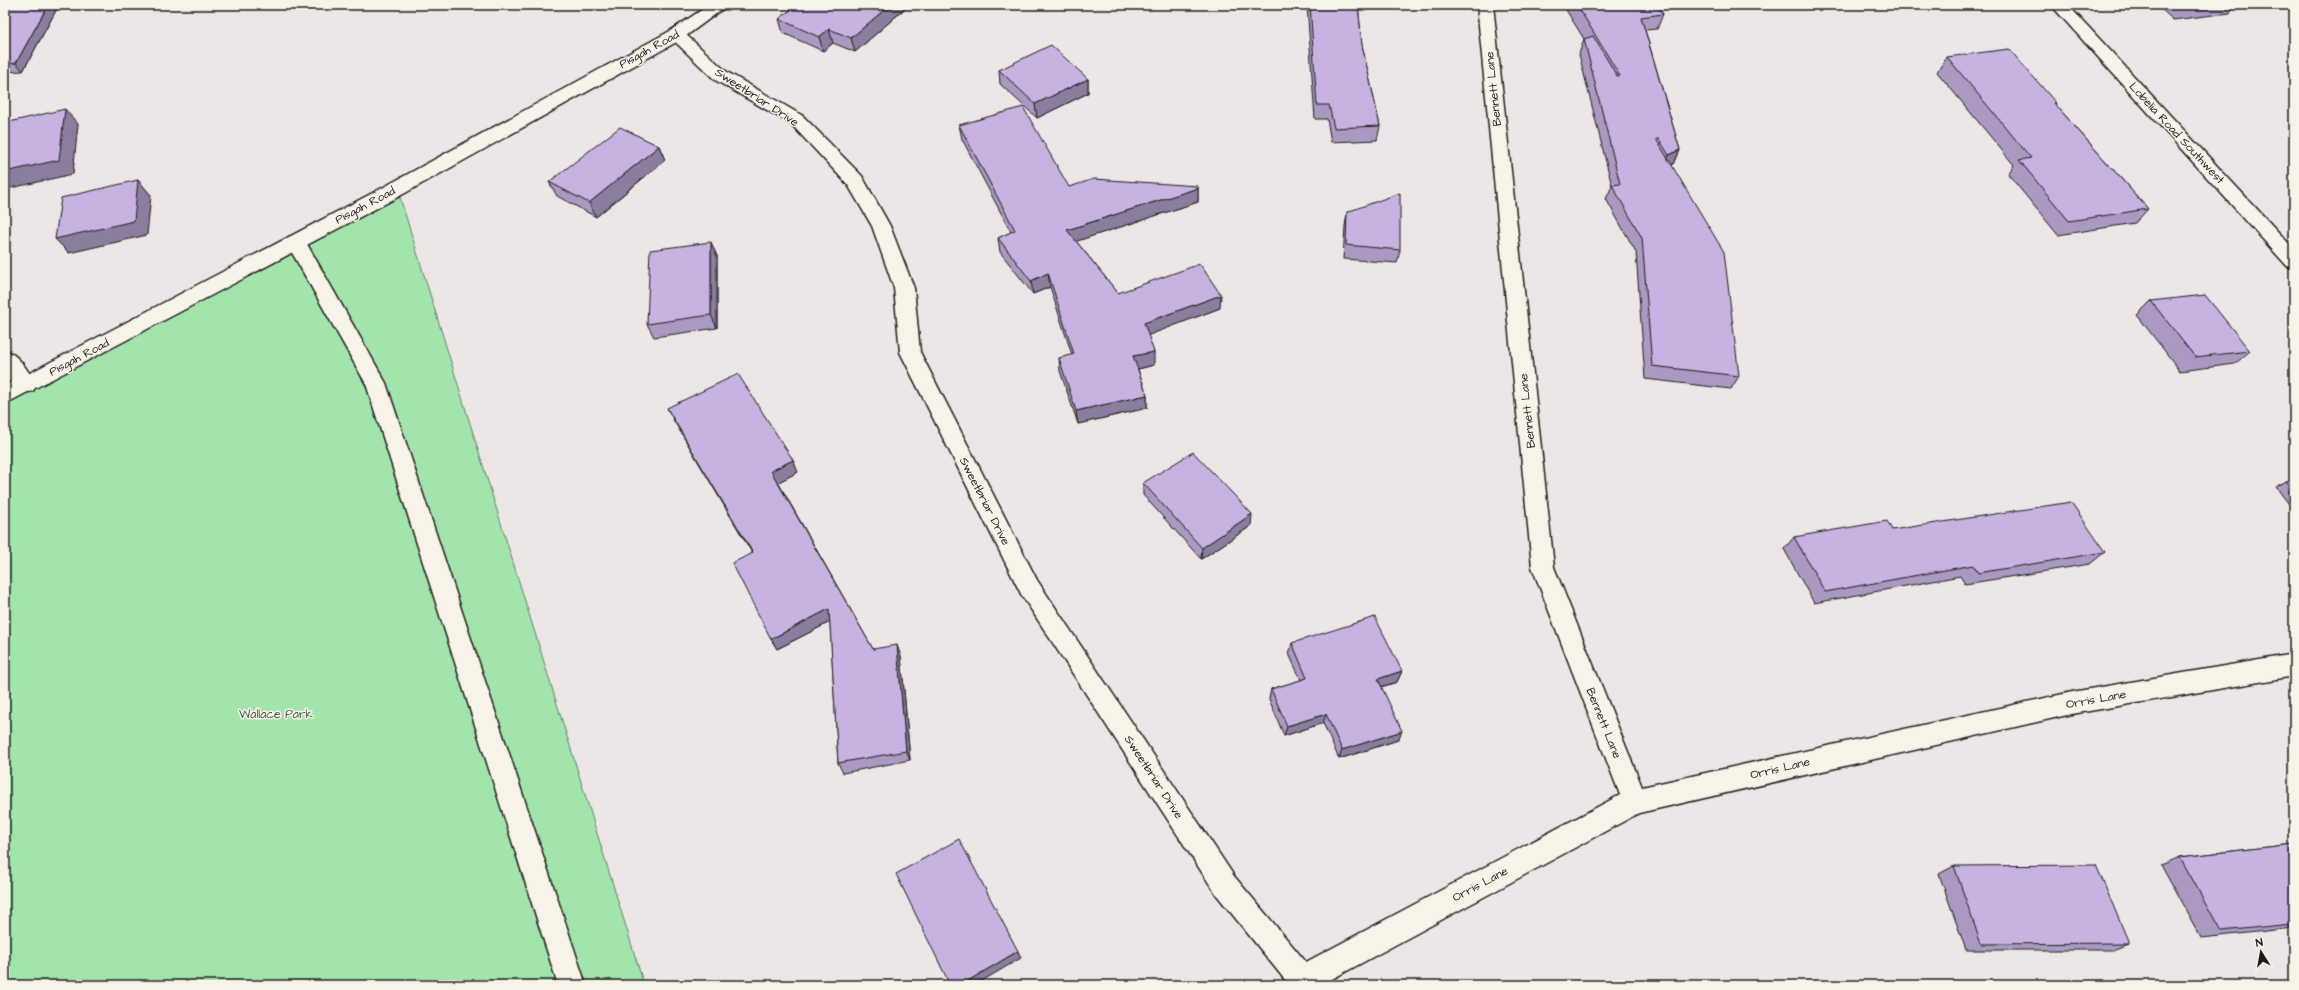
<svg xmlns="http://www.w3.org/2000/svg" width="2299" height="990" viewBox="0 0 2299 990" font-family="'Architects Daughter',sans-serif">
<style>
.green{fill:#a3e4ad;stroke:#608064}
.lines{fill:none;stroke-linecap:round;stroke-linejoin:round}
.street-casing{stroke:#1c1c1c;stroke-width:3}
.secondary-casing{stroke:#1c1c1c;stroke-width:3}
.street{fill:#f7f3e8;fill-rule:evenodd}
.secondary{fill:#f7f3e8;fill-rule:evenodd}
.wall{fill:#ab99c2;stroke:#1c1c1c}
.shaded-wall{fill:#8b7d9e;stroke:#1c1c1c}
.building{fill:#c7b2e1;stroke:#1c1c1c}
.labels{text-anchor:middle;stroke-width:3;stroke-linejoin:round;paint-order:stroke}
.street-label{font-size:12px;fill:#1c1c1c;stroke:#f7f3e8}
.park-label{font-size:12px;fill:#445848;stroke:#f7f3e8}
</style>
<rect width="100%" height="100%" fill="#ede6e7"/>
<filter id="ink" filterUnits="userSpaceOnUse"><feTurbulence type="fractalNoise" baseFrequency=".025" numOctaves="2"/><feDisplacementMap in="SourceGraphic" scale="8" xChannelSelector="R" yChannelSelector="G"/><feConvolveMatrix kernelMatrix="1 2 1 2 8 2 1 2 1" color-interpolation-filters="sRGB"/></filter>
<g filter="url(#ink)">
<path class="green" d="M 398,191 L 644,985 L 5,985 L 5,401 Z"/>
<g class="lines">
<defs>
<path id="street" d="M 1477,5 L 1493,5 L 1554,567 L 1642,787 L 2072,692 L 2294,654 L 2294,676 L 2072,714 L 1639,813 L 1321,985 L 1289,985 L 1216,894 L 1021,594 L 900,352 L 894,288 L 872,226 L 848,185 L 791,124 L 715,80 L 668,35 L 670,31 L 682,31 L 727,72 L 803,116 L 862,176 L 890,226 L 914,288 L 920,352 L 1037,580 L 1234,876 L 1306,962 L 1620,795 L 1532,567 Z
M 2051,5 L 2068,5 L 2294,249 L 2294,268 L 2287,266 Z
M 296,235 L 303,237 L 386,383 L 586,985 L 558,985 L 366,384 L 286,242 L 289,237 Z
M 5,350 C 18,354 30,373 36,385 L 33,391 C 22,395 8,385 5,372 C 3,366 5,357 5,350 Z"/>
<path id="secondary" d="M 709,5 L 728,5 L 682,39 L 398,197 L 5,404 L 5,386 L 384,187 L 670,31 Z"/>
</defs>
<use href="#street" class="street-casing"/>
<use href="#secondary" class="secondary-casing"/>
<use href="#street" class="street"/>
<use href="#secondary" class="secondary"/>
</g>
<path class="wall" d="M 5,5 L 59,5 L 23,71 L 5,72 Z
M 797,5 L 909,5 L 855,52 L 833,43 L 823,51 L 783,33 L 779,19 Z
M 1307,5 L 1358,5 L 1362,45 L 1380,126 L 1377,140 L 1331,142 L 1327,119 L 1315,119 Z
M 1563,5 L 1657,5 L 1663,14 L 1657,29 L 1645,30 L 1680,150 L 1674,164 L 1671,165 L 1739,376 L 1731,389 L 1645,379 L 1636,252 L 1606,199 L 1612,186 L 1579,54 L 1584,39 Z
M 2157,5 L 2236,5 L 2230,13 L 2173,20 Z
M 1947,57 L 2056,103 L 2055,104 L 2148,209 L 2135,223 L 2058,235 L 2008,174 L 2014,165 L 1937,72 Z
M 999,70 L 1088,79 L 1088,93 L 1037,118 L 1000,84 Z
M 959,125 L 1069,187 L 1198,188 L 1198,202 L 1076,241 L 1118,293 L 1220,308 L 1148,335 L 1154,365 L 1138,369 L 1147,395 L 1147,408 L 1078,424 L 1060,371 L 1059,358 L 1072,355 L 1050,287 L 1033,294 L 1000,252 L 998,238 L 1011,232 L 962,139 Z
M 659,146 L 665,160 L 596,217 L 557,196 L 549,182 Z
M 1347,212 L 1400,250 L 1397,263 L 1343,259 L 1345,226 Z
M 717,256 L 717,328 L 654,337 L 647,324 Z
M 2151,301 L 2250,351 L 2235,364 L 2180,371 L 2137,315 Z
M 667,408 L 798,472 L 778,482 L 873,649 L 901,656 L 910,760 L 843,773 L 838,763 L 830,622 L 777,649 L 771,639 L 752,553 L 674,421 Z
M 2294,480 L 2294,511 L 2276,487 L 2285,481 Z
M 1143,483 L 1251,526 L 1201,559 L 1143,495 Z
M 1892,530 L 2105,552 L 2090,564 L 1965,584 L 1960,576 L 1814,603 L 1784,549 L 1794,537 Z
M 1292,643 L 1402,671 L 1397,682 L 1381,687 L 1398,740 L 1339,759 L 1323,723 L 1284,736 L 1269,699 L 1271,689 L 1301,680 L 1289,654 Z
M 2294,844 L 2294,928 L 2201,938 L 2161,865 L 2180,857 Z
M 1954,866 L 2129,943 L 2111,950 L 1966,950 L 1939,874 Z"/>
<path class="shaded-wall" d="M 48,5 L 59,5 L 23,71 L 16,63 Z
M 890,5 L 909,5 L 855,52 L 851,38 Z
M 829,29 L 833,43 L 823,51 L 819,37 Z
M 1088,79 L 1088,93 L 1037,118 L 1035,104 Z
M 65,109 L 78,124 L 73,174 L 11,188 L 5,182 L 5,172 Z
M 659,146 L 665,160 L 596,217 L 589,203 Z
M 1680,150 L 1674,164 L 1662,169 L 1669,155 Z
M 138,180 L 151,195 L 147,235 L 69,253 L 55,239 Z
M 1198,188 L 1198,202 L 1068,244 L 1067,230 Z
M 711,242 L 717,256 L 717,328 L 711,315 Z
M 1048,273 L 1050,287 L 1033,294 L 1031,281 Z
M 1221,295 L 1220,308 L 1144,337 L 1144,323 Z
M 1154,352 L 1154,365 L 1134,370 L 1133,356 Z
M 1147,395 L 1147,408 L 1078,424 L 1076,411 Z
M 793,460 L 798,472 L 777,483 L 771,471 Z
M 1252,514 L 1251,526 L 1201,559 L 1202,548 Z
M 829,609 L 834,620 L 777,649 L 771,639 Z
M 897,645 L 901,656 L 910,760 L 906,751 Z
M 1402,671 L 1397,682 L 1374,689 L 1378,679 Z
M 1326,714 L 1323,723 L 1284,736 L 1287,726 Z
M 1402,731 L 1398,740 L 1339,759 L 1342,750 Z
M 1018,951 L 1021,958 L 975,985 L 961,985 Z"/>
<path class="building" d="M 5,5 L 48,5 L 16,63 L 5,64 Z
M 797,5 L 890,5 L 851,38 L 829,29 L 819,37 L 779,19 Z
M 1310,5 L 1358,5 L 1362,45 L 1380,126 L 1334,128 L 1329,105 L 1317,105 Z
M 1577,5 L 1657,5 L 1663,14 L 1641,17 L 1680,150 L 1669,155 L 1659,139 L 1656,139 L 1724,252 L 1739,376 L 1652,366 L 1642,238 L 1612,185 L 1620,184 L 1584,39 L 1593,36 L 1617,76 L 1620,76 Z
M 1051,45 L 1088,79 L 1035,104 L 999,70 Z
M 2009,49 L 2056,103 L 2054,103 L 2148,209 L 2069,221 L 2019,160 L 2031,158 L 1947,57 Z
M 1023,107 L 1069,187 L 1094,179 L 1198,186 L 1198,188 L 1067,230 L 1118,293 L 1200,264 L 1221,295 L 1144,323 L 1154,352 L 1133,356 L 1147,395 L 1076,411 L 1059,358 L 1074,354 L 1048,273 L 1031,281 L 998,238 L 1015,230 L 959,125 Z
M 65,109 L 59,160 L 5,172 L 5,123 Z
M 620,127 L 659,146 L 589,203 L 549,182 Z
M 138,180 L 134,221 L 55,239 L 61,198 Z
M 1400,193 L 1400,250 L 1346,245 L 1347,212 Z
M 711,242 L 711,315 L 647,324 L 650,250 Z
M 2205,295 L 2250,351 L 2195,357 L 2151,301 Z
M 738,374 L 793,460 L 771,471 L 873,649 L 897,645 L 906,751 L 838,763 L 829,609 L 771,639 L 732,563 L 753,553 L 667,408 Z
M 1193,452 L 1252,514 L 1202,548 L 1143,483 Z
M 2294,480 L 2294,492 L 2285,481 Z
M 2071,502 L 2105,552 L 1978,573 L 1973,565 L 1825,592 L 1794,537 L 1887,521 L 1892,530 Z
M 1375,617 L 1402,671 L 1378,679 L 1402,731 L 1342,750 L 1326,714 L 1287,726 L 1271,689 L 1307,678 L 1292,643 Z
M 959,839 L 1018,951 L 961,985 L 950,985 L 896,874 Z
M 2294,844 L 2294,924 L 2221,931 L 2180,857 Z
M 2096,865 L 2129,943 L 1981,944 L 1954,866 Z"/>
</g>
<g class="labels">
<g class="street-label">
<text transform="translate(649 49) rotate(-29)" y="4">Pisgah Road</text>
<text transform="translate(1493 89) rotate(-96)" y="4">Bennett Lane</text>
<text transform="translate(757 97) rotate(33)" y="4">Sweetbriar Drive</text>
<text transform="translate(2177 133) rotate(47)" y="4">Lobelia Road Southwest</text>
<text transform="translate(365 205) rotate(-28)" y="4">Pisgah Road</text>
<text transform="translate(79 357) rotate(-28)" y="4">Pisgah Road</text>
<text transform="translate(1527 411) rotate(-96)" y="4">Bennett Lane</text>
<text transform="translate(985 501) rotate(63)" y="4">Sweetbriar Drive</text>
<text transform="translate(2096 699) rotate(-10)" y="4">Orris Lane</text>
<text transform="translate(1604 723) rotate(68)" y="4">Bennett Lane</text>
<text transform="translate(1780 768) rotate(-13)" y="4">Orris Lane</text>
<text transform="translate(1154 777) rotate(57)" y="4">Sweetbriar Drive</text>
<text transform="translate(1480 884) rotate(-28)" y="4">Orris Lane</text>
</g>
<g class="park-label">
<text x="276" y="718">Wallace Park</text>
</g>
</g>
<rect width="2299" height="990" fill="none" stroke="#f7f3e8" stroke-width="20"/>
<rect x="10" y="10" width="2279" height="970" fill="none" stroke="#1c1c1c" stroke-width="1.5" filter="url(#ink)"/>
<g transform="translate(2261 952) rotate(349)" stroke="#f7f3e8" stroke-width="3" paint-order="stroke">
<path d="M0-3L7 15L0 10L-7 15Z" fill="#1c1c1c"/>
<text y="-6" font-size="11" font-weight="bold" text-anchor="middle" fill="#1c1c1c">N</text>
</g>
</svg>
